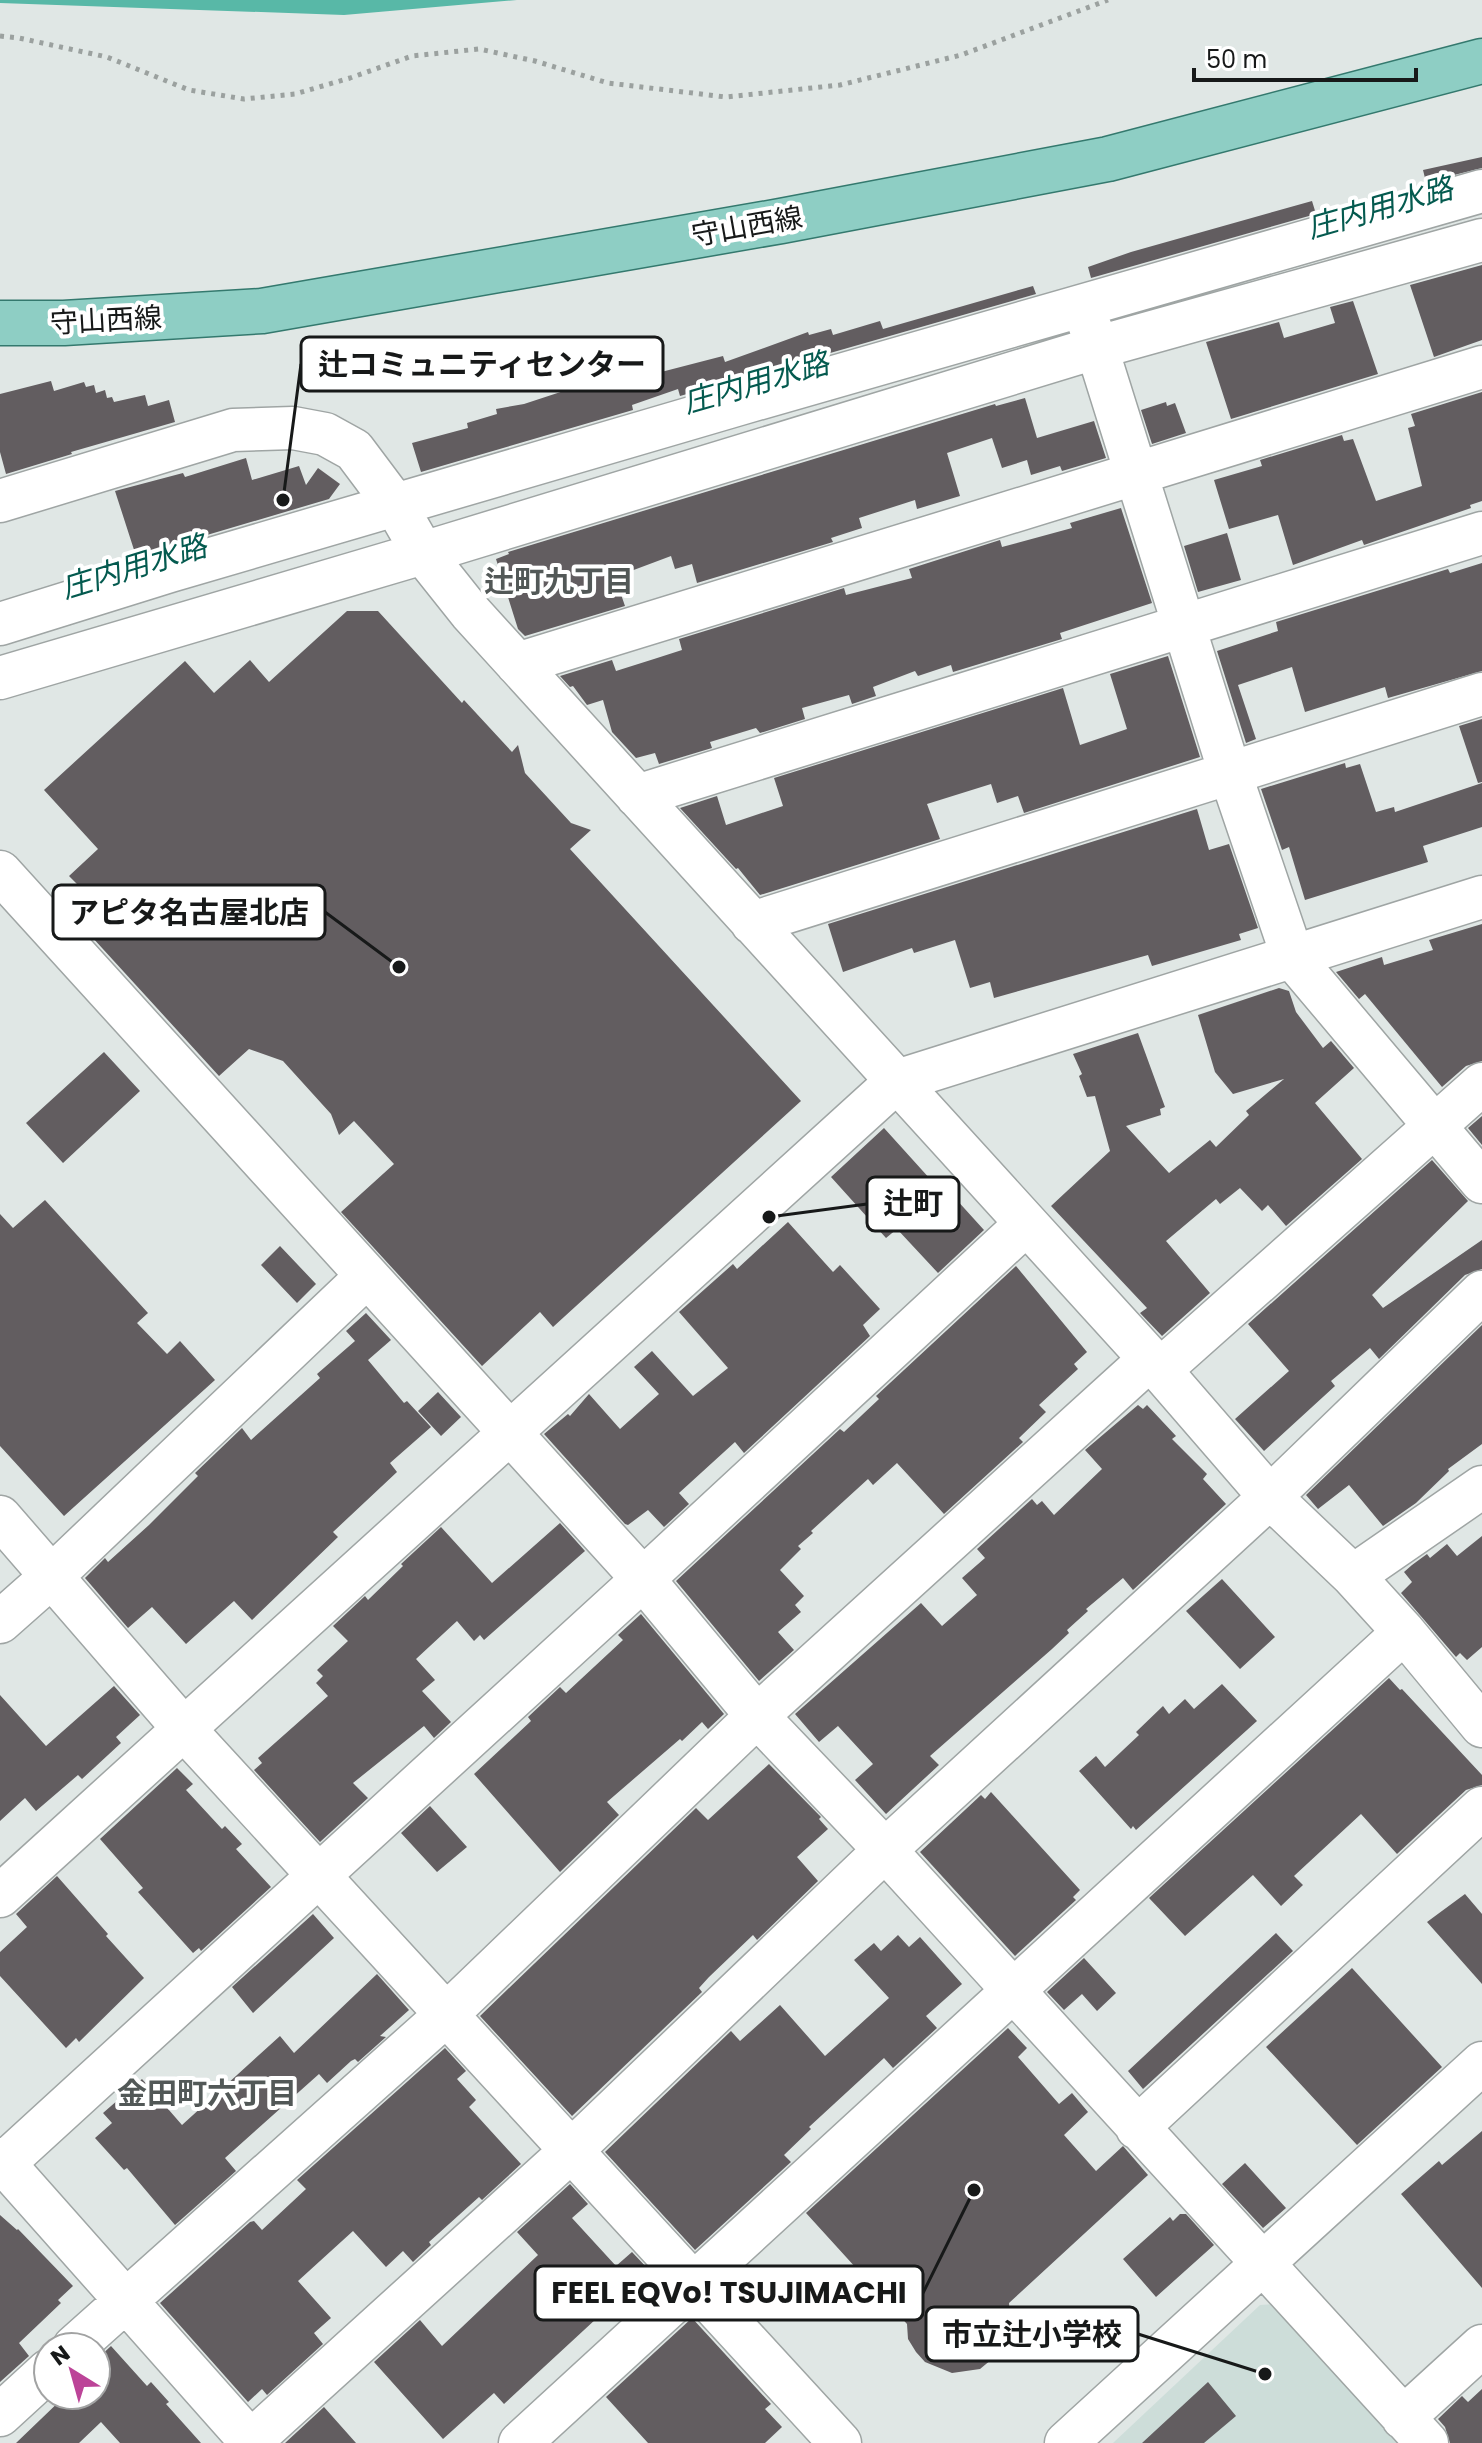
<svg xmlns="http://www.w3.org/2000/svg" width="1482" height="2443" viewBox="0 0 1482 2443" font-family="Poppins,'Noto Sans JP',sans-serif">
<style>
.built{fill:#cdddd9}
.water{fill:#58b8a7}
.building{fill:#625d60}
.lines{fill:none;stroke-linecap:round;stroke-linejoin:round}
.minor-casing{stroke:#9fa5a4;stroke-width:45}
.major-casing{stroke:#34796e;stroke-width:47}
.path{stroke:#9ba19f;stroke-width:5;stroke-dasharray:4 6;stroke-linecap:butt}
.minor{stroke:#fff;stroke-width:42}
.major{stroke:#8ecec4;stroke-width:44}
.labels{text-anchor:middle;stroke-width:8;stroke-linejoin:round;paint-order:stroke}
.street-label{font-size:28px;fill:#171919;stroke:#fff}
.water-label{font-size:30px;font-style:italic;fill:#045a4f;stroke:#fff}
.neighbourhood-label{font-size:30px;font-weight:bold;fill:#525857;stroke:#fff}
.leader{fill:none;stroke:#171919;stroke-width:3}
.callout-dot{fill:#171919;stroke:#fff;stroke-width:3}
.callout{fill:#fff;stroke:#171919;stroke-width:3}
.callout-label{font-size:30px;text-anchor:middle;font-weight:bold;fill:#171919}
</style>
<rect width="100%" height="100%" fill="#e0e7e5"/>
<path class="built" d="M 1279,2304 L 1406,2443 L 1113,2443 L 1260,2305 Z"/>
<path class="water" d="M 0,0 L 517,0 L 344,15 L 0,3 Z"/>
<path class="building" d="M 1482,157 L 1482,168 L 1426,182 L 1423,170 Z
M 1312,201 L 1316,214 L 1091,278 L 1088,267 L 1131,252 Z
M 1482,265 L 1482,340 L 1434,357 L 1410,285 Z
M 1033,286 L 1036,294 L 680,396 L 678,389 L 632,405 L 633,410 L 421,472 L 412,443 L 468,428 L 467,423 L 497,414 L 496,409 L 524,404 L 588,383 L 589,388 L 636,372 L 638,378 L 723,356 L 725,362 L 808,332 L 809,335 L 831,329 L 833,335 L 880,321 L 883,329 Z
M 1353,301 L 1378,374 L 1231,419 L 1206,342 L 1279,322 L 1284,338 L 1335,323 L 1330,307 Z
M 51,381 L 54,391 L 84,382 L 86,387 L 94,385 L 96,393 L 105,390 L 107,398 L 112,397 L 114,402 L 145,395 L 148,406 L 169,400 L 175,422 L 71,452 L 72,454 L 6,474 L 0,452 L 0,394 Z
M 1482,392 L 1482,501 L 1470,505 L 1471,508 L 1364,545 L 1362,540 L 1293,565 L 1278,515 L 1229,529 L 1214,480 L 1262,466 L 1260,460 L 1342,435 L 1344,441 L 1353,439 L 1376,501 L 1422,486 L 1408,428 L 1415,426 L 1411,414 Z
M 1025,398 L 1037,438 L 1094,421 L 1106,458 L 1062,471 L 1060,466 L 1031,475 L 1027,460 L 1002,468 L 992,438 L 947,453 L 960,496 L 917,509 L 915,500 L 859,518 L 862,528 L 831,538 L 833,542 L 697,583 L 692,564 L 675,569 L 671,556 L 615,577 L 625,606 L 525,636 L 518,629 L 496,559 L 509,554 L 508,552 L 995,404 L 996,406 Z
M 1166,402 L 1167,406 L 1175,403 L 1186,433 L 1152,444 L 1141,410 Z
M 246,458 L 252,480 L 299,466 L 306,485 L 318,468 L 340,484 L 329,499 L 136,556 L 115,491 L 183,473 L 185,477 Z
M 1121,508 L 1152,603 L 1060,633 L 1062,639 L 953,672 L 951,665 L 918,676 L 915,671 L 873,687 L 876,696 L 852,704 L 849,695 L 802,708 L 805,719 L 760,733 L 756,728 L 710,742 L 712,748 L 659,764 L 655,753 L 636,758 L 612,732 L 603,700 L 587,705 L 573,686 L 570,687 L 560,676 L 612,660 L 616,671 L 654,659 L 682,650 L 679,639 L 844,588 L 846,595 L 912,578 L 909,569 L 1000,540 L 1002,547 L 1072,528 L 1070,523 Z
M 1227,533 L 1241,580 L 1198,592 L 1184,546 Z
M 1482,563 L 1482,671 L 1388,698 L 1385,687 L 1305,712 L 1292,667 L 1238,685 L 1256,739 L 1246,743 L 1217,651 L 1278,631 L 1276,622 L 1448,569 L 1450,573 Z
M 347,611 L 378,611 L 462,703 L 464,700 L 512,752 L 518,745 L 525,773 L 571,823 L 591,830 L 570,849 L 801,1101 L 553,1327 L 540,1312 L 482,1366 L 341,1212 L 394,1164 L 354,1121 L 339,1135 L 331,1114 L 283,1061 L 249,1049 L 219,1076 L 60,902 L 78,885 L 69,876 L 98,849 L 44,790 L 185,661 L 214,693 L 250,660 L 269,682 Z
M 1168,656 L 1200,757 L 1024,813 L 1018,796 L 997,803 L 991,784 L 927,804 L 940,839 L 760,895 L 738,868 L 736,869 L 680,808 L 717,796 L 726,825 L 783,806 L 774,778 L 1063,688 L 1080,745 L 1127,729 L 1110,674 Z
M 1482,719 L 1482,782 L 1478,783 L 1459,726 Z
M 1345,763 L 1346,768 L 1360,764 L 1376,812 L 1394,807 L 1395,812 L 1482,783 L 1482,827 L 1423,846 L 1428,862 L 1305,900 L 1289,847 L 1282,850 L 1261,789 Z
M 1197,809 L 1209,850 L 1229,844 L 1258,928 L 1239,934 L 1241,940 L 1152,966 L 1148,955 L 994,998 L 990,982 L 970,988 L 955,940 L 914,953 L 912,948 L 843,972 L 828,924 Z
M 1482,924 L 1482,1061 L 1466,1066 L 1442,1087 L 1365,994 L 1359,999 L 1336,972 L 1382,957 L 1384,965 L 1433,950 L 1429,940 Z
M 1279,988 L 1289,991 L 1296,1012 L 1323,1048 L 1331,1041 L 1354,1068 L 1315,1103 L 1362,1159 L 1286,1226 L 1268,1205 L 1262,1211 L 1240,1188 L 1220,1204 L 1216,1199 L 1166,1241 L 1210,1293 L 1162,1336 L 1140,1313 L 1147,1308 L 1051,1206 L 1110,1151 L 1095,1096 L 1087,1097 L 1079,1076 L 1082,1074 L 1073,1054 L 1138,1033 L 1165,1107 L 1160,1109 L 1161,1115 L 1126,1126 L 1169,1173 L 1210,1140 L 1216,1147 L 1249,1115 L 1246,1111 L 1284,1079 L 1233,1094 L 1215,1072 L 1198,1015 Z
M 104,1052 L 140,1091 L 63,1163 L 26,1123 Z
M 1482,1116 L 1482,1145 L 1468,1128 Z
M 884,1128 L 931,1180 L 935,1176 L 984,1230 L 938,1273 L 897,1229 L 886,1238 L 831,1177 Z
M 1432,1160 L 1468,1201 L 1372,1295 L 1383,1308 L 1482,1240 L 1482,1269 L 1465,1275 L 1379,1359 L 1370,1348 L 1331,1381 L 1335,1386 L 1264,1451 L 1235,1419 L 1289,1371 L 1248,1324 Z
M 45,1200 L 148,1313 L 137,1323 L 167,1354 L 180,1341 L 215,1380 L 64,1516 L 0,1446 L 0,1214 L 13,1228 Z
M 788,1222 L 833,1272 L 840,1265 L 880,1309 L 863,1325 L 870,1336 L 744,1453 L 735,1442 L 679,1493 L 689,1504 L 664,1527 L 648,1510 L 628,1525 L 625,1524 L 544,1434 L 568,1414 L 570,1416 L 589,1394 L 620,1429 L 659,1394 L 634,1367 L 652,1351 L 693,1396 L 728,1368 L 679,1312 L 733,1264 L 737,1269 Z
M 280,1246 L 316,1284 L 297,1303 L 261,1265 Z
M 1016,1266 L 1087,1352 L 1074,1364 L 1078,1369 L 1039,1405 L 1046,1412 L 1019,1438 L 1023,1442 L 944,1514 L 897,1463 L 873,1485 L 868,1479 L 811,1531 L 813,1533 L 798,1546 L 801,1549 L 780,1570 L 804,1596 L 795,1605 L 801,1612 L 778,1632 L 794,1650 L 759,1681 L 676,1581 L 840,1429 L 844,1432 L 879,1399 L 876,1396 Z
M 366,1313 L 391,1340 L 368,1360 L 404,1403 L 407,1401 L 431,1427 L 390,1463 L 397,1472 L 333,1532 L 338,1537 L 252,1620 L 234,1601 L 186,1644 L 152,1607 L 128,1628 L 85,1578 L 105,1558 L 108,1562 L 149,1525 L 198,1476 L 195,1473 L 242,1428 L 251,1440 L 320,1378 L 317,1374 L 355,1341 L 346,1331 Z
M 1482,1325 L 1482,1444 L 1448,1469 L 1449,1471 L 1416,1503 L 1383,1526 L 1349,1485 L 1318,1509 L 1306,1495 Z
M 438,1392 L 461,1417 L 441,1436 L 418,1411 Z
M 1138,1405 L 1143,1409 L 1147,1405 L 1176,1436 L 1172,1439 L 1207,1474 L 1203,1479 L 1226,1504 L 1133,1590 L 1123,1578 L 1086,1609 L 1088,1611 L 1067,1630 L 1069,1633 L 1052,1649 L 930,1756 L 939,1765 L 886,1814 L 855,1780 L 873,1764 L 838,1726 L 819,1742 L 795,1714 L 921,1603 L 942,1626 L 977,1595 L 962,1578 L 985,1558 L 977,1549 L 1032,1499 L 1037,1505 L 1042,1501 L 1054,1515 L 1102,1469 L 1085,1450 Z
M 560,1523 L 585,1551 L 484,1640 L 480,1635 L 474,1641 L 457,1621 L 416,1659 L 435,1680 L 422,1691 L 451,1722 L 434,1738 L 424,1726 L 353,1783 L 368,1798 L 320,1842 L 254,1770 L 262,1763 L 258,1758 L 328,1696 L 316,1683 L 323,1676 L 317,1670 L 348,1641 L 333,1626 L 365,1596 L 368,1600 L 403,1566 L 401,1564 L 441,1527 L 492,1583 Z
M 1482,1536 L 1482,1647 L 1467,1660 L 1460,1653 L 1456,1657 L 1401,1593 L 1412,1582 L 1404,1572 L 1412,1565 L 1427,1554 L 1430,1558 L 1447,1544 L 1457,1556 Z
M 1222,1579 L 1275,1637 L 1240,1669 L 1186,1611 Z
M 641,1614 L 724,1714 L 708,1729 L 702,1722 L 682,1741 L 680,1739 L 607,1802 L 619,1815 L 560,1872 L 474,1774 L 531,1721 L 528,1717 L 560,1687 L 566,1693 L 623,1640 L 618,1635 Z
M 1389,1678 L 1400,1690 L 1402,1689 L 1482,1775 L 1482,1785 L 1466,1790 L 1397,1854 L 1361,1814 L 1294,1876 L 1303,1885 L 1281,1906 L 1253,1875 L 1185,1936 L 1149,1898 Z
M 1222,1684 L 1257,1721 L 1136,1830 L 1133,1826 L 1131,1829 L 1079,1771 L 1096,1756 L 1105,1767 L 1139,1735 L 1136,1732 L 1163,1706 L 1169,1714 L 1185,1699 L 1194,1709 Z
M 114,1686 L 140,1715 L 116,1737 L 121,1743 L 82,1779 L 78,1775 L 36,1811 L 25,1798 L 0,1821 L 0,1695 L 46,1746 Z
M 769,1764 L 821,1817 L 819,1819 L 828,1829 L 797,1857 L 818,1881 L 757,1940 L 753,1935 L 709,1977 L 699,1988 L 702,1992 L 572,2116 L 480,2016 L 696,1808 L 708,1820 Z
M 177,1768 L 193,1784 L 186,1790 L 222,1829 L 225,1826 L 242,1844 L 236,1849 L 271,1887 L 201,1951 L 199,1948 L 193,1953 L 138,1892 L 143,1888 L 100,1839 Z
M 991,1792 L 1080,1890 L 1073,1897 L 1076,1900 L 1015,1956 L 920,1852 L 981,1795 L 985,1799 Z
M 430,1806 L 467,1847 L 437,1872 L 401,1833 Z
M 57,1876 L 108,1934 L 106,1936 L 144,1978 L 79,2042 L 76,2038 L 66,2048 L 0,1976 L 0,1952 L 27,1927 L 16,1914 Z
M 1465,1894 L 1482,1914 L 1482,1984 L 1427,1922 Z
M 313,1914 L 334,1938 L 253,2013 L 232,1987 Z
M 1276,1933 L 1293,1951 L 1143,2089 L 1128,2071 Z
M 898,1935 L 909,1947 L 920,1937 L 962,1984 L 926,2016 L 937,2028 L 893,2068 L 884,2058 L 809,2127 L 811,2129 L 784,2155 L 791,2162 L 695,2250 L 605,2152 L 731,2031 L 740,2041 L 780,2005 L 825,2056 L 889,1998 L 854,1960 L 874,1943 L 881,1951 Z
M 1084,1958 L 1116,1993 L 1097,2011 L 1082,1994 L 1064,2010 L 1047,1992 Z
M 1352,1968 L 1442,2067 L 1357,2145 L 1266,2047 Z
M 377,1974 L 409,2010 L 380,2036 L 386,2037 L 358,2062 L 355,2059 L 351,2061 L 327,2083 L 319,2074 L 225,2158 L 236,2171 L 175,2225 L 127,2168 L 124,2170 L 95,2138 L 112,2123 L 103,2113 L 142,2079 L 182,2125 L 280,2036 L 294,2053 Z
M 1008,2028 L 1027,2048 L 1018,2057 L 1059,2104 L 1072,2093 L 1088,2112 L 1064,2135 L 1096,2171 L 1123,2146 L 1148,2175 L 1009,2303 L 1011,2329 L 1003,2350 L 980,2369 L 952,2373 L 925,2362 L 916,2352 L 908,2339 L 907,2324 L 806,2213 Z
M 445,2048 L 466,2071 L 457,2079 L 476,2100 L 469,2107 L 521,2164 L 482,2200 L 479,2197 L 429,2242 L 431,2245 L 413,2262 L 403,2251 L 386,2267 L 353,2231 L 298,2281 L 331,2318 L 314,2333 L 323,2344 L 267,2395 L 262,2389 L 248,2402 L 160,2303 L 250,2222 L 254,2221 L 262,2230 L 306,2189 L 297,2180 Z
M 1482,2131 L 1482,2288 L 1401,2194 L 1439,2161 L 1442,2165 Z
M 1245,2163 L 1286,2208 L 1263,2228 L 1222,2184 Z
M 570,2184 L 588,2204 L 572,2218 L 616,2266 L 632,2252 L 649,2270 L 504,2404 L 494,2393 L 443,2439 L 374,2362 L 420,2320 L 442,2346 L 538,2255 L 517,2232 Z
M 1180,2214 L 1186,2214 L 1214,2245 L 1156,2297 L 1123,2259 L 1170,2217 L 1173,2221 Z
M 0,2215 L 17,2230 L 18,2229 L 73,2286 L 58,2300 L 61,2303 L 19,2343 L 29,2356 L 0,2382 Z
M 692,2318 L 771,2404 L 765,2409 L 782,2427 L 765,2443 L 648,2443 L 606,2397 Z
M 111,2346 L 147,2386 L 151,2382 L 169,2402 L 166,2404 L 201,2443 L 120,2443 L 101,2422 L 79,2443 L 16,2443 L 66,2395 L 96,2395 L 96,2360 Z
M 1208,2382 L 1236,2416 L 1204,2443 L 1142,2443 Z
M 1482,2389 L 1482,2443 L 1450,2443 L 1445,2427 L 1438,2419 L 1462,2396 L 1468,2402 Z
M 324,2407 L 356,2443 L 285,2443 Z"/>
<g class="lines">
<defs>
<path id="minor" d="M 1088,320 L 1230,773 L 1293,958 L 1482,1182
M 0,501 L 233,430 L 293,428 L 325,434 L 354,450 L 396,506 L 423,553 L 470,612 L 1160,1370 L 1270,1497 L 1353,1576 L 1404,1632 L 1482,1726
M 0,624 L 170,571 L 736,405 L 1482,191
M 517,664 L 1482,367
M 0,678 L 423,553 L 1095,348 L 1482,240
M 637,796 L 1482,533
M 0,872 L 643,1579 L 757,1716 L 885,1850 L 1427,2443
M 752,923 L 1482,694
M 1160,1370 L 1482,1084
M 0,1517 L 184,1729 L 840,2443
M 1353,1576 L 1482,1487
M 0,1622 L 52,1576 L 366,1277
M 0,1896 L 897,1081 L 1482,897
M 1137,2128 L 1482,1808
M 0,2159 L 252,2443
M 0,2167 L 643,1579 L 1026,1224
M 74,2347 L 447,2014 L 757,1716 L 1150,1359
M 0,2415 L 48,2371
M 1403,2418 L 1482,2346
M 249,2443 L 572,2150 L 885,1850 L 1270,1497 L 1482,1292
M 520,2443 L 1404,1632
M 1066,2443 L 1482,2063"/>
<path id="major" d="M 0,323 L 64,323 L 262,311 L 781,221 L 1108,159 L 1482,61"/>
</defs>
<use href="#minor" class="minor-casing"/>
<use href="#major" class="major-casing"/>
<path class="path" d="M 0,36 L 19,38 L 107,57 L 189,90 L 244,99 L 295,94 L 350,78 L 412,56 L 479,49 L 535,61 L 608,83 L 726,97 L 840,85 L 961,55 L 1108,0"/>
<use href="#minor" class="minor"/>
<use href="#major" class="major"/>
</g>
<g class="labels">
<g class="street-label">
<text transform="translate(747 226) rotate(-10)" y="10">守山西線</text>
<text transform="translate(106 320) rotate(-3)" y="10">守山西線</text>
</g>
<g class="water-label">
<text transform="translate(1380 208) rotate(-16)" y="10">庄内用水路</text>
<text transform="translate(756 383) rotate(-16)" y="10">庄内用水路</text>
<text transform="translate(134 567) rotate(-17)" y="10">庄内用水路</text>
</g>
<g class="neighbourhood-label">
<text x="559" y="592">辻町九丁目</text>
<text x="207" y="2104">金田町六丁目</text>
</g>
</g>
<path class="leader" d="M283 500L301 364M399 967L325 912M769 1217L867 1204M974 2190L923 2293M1265 2374L1138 2334"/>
<g class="callout-dot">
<circle cx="283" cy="500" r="8"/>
<circle cx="399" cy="967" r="8"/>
<circle cx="769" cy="1217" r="8"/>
<circle cx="974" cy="2190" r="8"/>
<circle cx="1265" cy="2374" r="8"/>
</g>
<g class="callout">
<rect x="301" y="337" width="362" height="54" rx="8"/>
<rect x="53" y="885" width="272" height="54" rx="8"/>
<rect x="867" y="1177" width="92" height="54" rx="8"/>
<rect x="535" y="2266" width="388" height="54" rx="8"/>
<rect x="926" y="2307" width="212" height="54" rx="8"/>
</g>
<g class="callout-label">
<text x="482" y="375">辻コミュニティセンター</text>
<text x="189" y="923">アピタ名古屋北店</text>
<text x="913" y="1214">辻町</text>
<text x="729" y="2303">FEEL EQVo! TSUJIMACHI</text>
<text x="1032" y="2345">市立辻小学校</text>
</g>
<g transform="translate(72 2371) rotate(323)"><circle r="38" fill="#ffffff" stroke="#a2a3a3" stroke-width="2"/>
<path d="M0-6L14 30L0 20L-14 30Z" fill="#bc4498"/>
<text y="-12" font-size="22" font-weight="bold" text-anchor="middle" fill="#171919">N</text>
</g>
<path d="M1194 68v12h222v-12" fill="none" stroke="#171919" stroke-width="4"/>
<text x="1206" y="68" font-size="24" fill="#171919" stroke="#ffffff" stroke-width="6" paint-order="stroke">50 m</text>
</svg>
